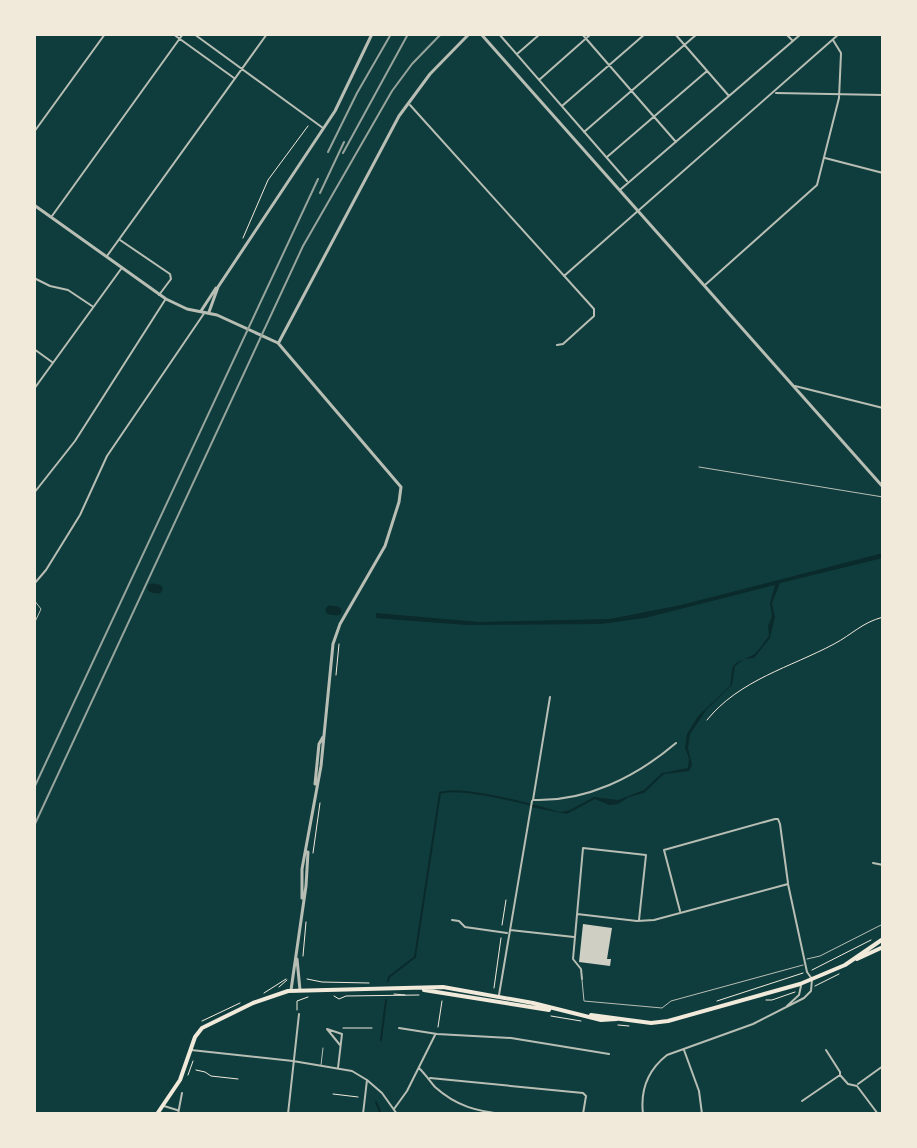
<svg xmlns="http://www.w3.org/2000/svg" width="917" height="1148" viewBox="0 0 917 1148" font-family="'Noto Sans',sans-serif">
<style>
.water{fill:#0a2a2b}
.lines{fill:none;stroke-linecap:round;stroke-linejoin:round}
.stream{stroke:#0a2a2b;stroke-width:2}
.river{stroke:#0a2a2b;stroke-width:9}
.building{fill:#cfcfc3}
.path{stroke:#f1e9da;stroke-width:1}
.service{stroke:#b8beb3;stroke-width:1}
.minor{stroke:#b8beb3;stroke-width:2}
.tertiary{stroke:#b8beb3;stroke-width:3}
.secondary{stroke:#f1e9da;stroke-width:4}
.rail{stroke:#97a49c;stroke-width:2}
</style>
<rect width="100%" height="100%" fill="#0f3d3e"/>
<path class="water" d="M 883,553 L 883,558 L 780,583 L 772,603 L 775,617 L 770,638 L 754,658 L 744,659 L 735,666 L 732,685 L 707,709 L 690,734 L 688,748 L 692,765 L 689,771 L 664,774 L 644,793 L 629,797 L 618,804 L 609,805 L 595,799 L 567,814 L 531,807 L 532,804 L 560,812 L 570,810 L 594,797 L 618,800 L 644,790 L 662,773 L 688,768 L 689,758 L 685,748 L 687,734 L 698,716 L 730,686 C 734,663 728,666 751,656 C 757,654 764,642 769,636 L 768,626 L 772,616 L 770,603 L 775,585 L 645,618 L 601,624 L 466,625 L 376,618 L 376,613 L 479,622 L 610,619 L 681,605 Z"/>
<g class="lines">
<path class="stream" d="M 388,981 L 389,977 L 415,957 L 440,793 C 457,786 512,800 532,805
M 381,1040 L 386,1000
M 376,1102 L 381,1114"/>
<path class="river" d="M 152,588 L 158,589
M 330,610 L 337,611"/>
</g>
<path class="building" d="M 583,924 L 612,928 L 607,959 L 611,959 L 610,966 L 579,962 Z"/>
<g class="lines">
<path class="path" d="M 243,238 L 268,180 L 308,126
M 336,675 L 339,644
M 707,720 C 739,680 791,667 834,644 C 853,634 861,623 883,617
M 313,853 L 320,803
M 502,925 L 506,900
M 303,956 L 306,922
M 812,970 L 871,940
M 307,979 L 322,982 L 369,983
M 815,986 L 839,974
M 279,987 L 287,980
M 494,988 L 501,938
M 264,993 L 286,979
M 394,994 L 405,995
M 334,996 L 339,999 L 346,996 L 419,995
M 766,1000 L 772,1000 L 795,992
M 717,1001 L 803,973
M 297,1010 L 297,1001 L 308,997
M 551,1016 L 581,1021
M 202,1021 L 240,1003
M 618,1025 L 629,1026
M 438,1027 L 442,1001
M 343,1028 L 372,1028
M 196,1070 L 205,1072 L 211,1076 L 238,1079
M 188,1075 L 193,1061
M 333,1094 L 358,1097"/>
<path class="service" d="M 699,467 L 883,497
M 34,600 L 41,609 L 34,624
M 807,959 L 820,956 L 883,924
M 582,980 L 584,1001 L 662,1008 L 671,1001 L 803,965
M 321,1065 L 323,1048"/>
<path class="minor" d="M 173,34 L 234,78
M 194,34 L 323,128
M 499,34 L 627,181
M 582,34 L 676,142
M 675,34 L 729,96
M 786,34 L 793,41
M 517,54 L 540,34
M 539,80 L 591,34
M 776,93 L 883,95
M 410,105 L 594,309 L 594,316 L 563,344 L 557,345
M 562,106 L 645,34
M 34,132 L 105,34
M 584,132 L 697,34
M 607,157 L 707,71
M 825,158 L 883,173
M 621,189 L 801,34
M 52,216 L 183,34
M 120,240 L 170,274 L 171,279 L 159,295
M 107,256 L 267,34
M 564,276 L 839,34
M 34,278 L 50,286 L 68,290 L 92,306
M 705,285 L 817,185 L 839,98 L 841,53 L 833,40
M 34,349 L 52,362
M 795,386 L 883,408
M 34,389 L 121,269
M 34,493 L 75,441 L 165,300
M 34,584 L 46,570 L 80,515 L 107,456 L 205,312
M 550,697 L 533,800 C 586,802 636,777 676,743
M 873,863 L 883,865
M 680,911 L 664,850 L 775,819 L 778,819 L 780,824 L 788,883
M 577,914 L 637,921 L 654,920 L 788,884 L 807,972 L 812,979 L 811,991 L 804,998 L 753,1024 L 667,1055 C 648,1070 640,1089 643,1114
M 452,920 L 459,921 L 465,927 L 507,933
M 510,930 L 574,937
M 582,979 L 581,969 L 573,959 L 583,848 L 646,855 L 639,920
M 499,995 L 532,801
M 787,1006 L 799,995 L 801,986
M 399,1028 L 437,1034 L 511,1038 L 609,1054
M 191,1050 L 293,1061 L 352,1071 L 367,1080 L 382,1093 L 397,1114
M 684,1050 L 699,1091 L 702,1114
M 826,1050 L 840,1072 L 840,1075
M 338,1068 L 342,1034 L 327,1029 L 340,1045
M 419,1068 C 425,1074 430,1081 435,1087 C 456,1106 478,1112 505,1114
M 430,1078 L 583,1093 L 586,1096 L 583,1114
M 858,1084 L 883,1066
M 802,1101 L 840,1075 L 848,1084 L 857,1086 L 878,1114
M 164,1106 L 177,1110
M 394,1109 L 407,1091 L 435,1035
M 178,1114 L 182,1093
M 288,1114 L 299,1014
M 363,1114 L 367,1080"/>
<path class="tertiary" d="M 481,34 L 883,487
M 34,205 L 166,299 L 187,309 L 217,315 L 278,343 L 401,487 L 399,502 L 385,546 L 340,624 L 333,644 L 321,766 L 302,869 L 302,898
M 201,311 L 216,288
M 209,312 L 218,287 L 335,111 L 372,34
M 279,342 L 399,116 L 430,74 L 469,34
M 315,784 L 319,744 L 323,737
M 297,959 L 300,990
M 291,990 L 306,886 L 308,852"/>
<path class="secondary" d="M 857,959 L 883,947
M 424,990 L 549,1010
M 591,1015 L 651,1023 L 668,1021 L 800,984 L 845,965 L 883,939
M 157,1114 L 180,1080 L 195,1037 L 202,1028 L 253,1003 L 288,991 L 443,987 L 533,1003 L 601,1020 L 617,1019"/>
<path class="rail" d="M 328,152 L 357,93 L 391,34
M 343,153 L 408,34
M 320,193 L 344,142
M 34,788 L 318,179
M 34,826 L 303,246 L 392,91 L 412,64 L 441,34"/>
</g>
<rect width="917" height="1148" fill="none" stroke="#f1e9da" stroke-width="72"/>
</svg>
